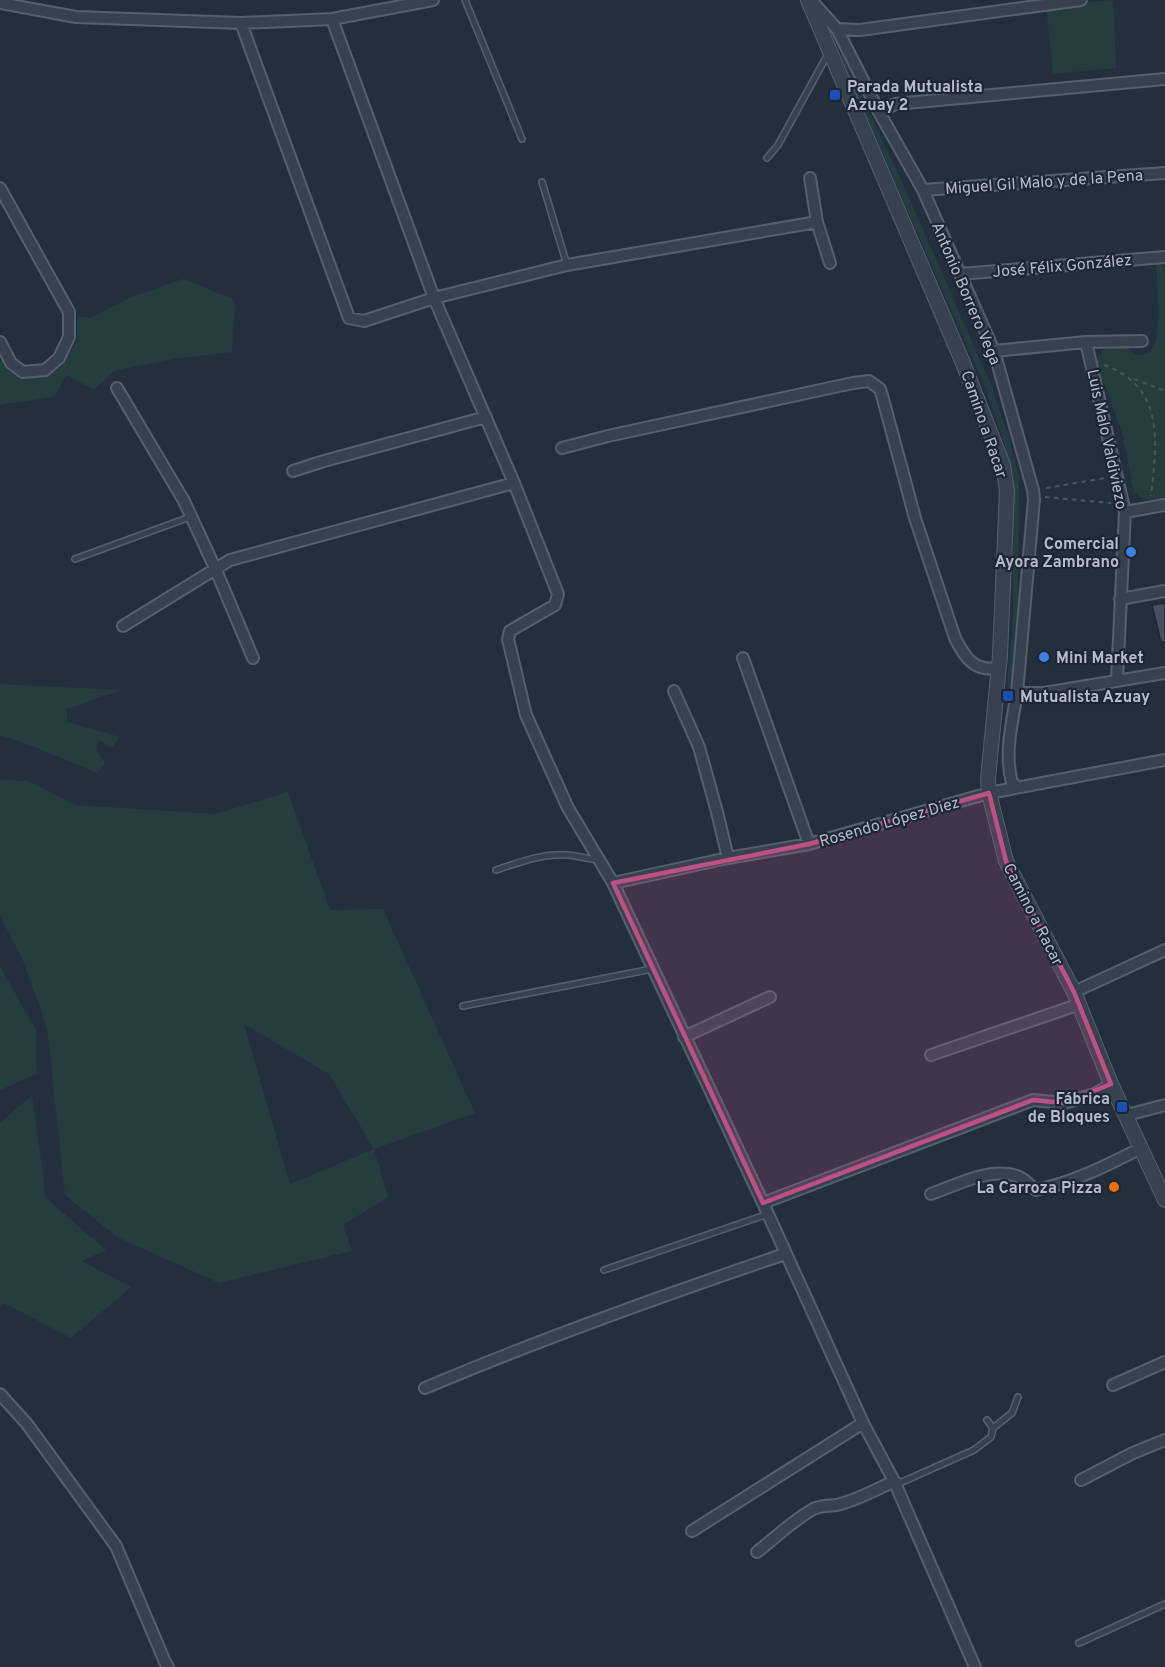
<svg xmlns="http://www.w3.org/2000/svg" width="1165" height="1667" viewBox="0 0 1165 1667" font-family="Overpass,sans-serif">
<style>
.green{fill:#263c3f;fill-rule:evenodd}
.building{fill:#455162;stroke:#1f2835;stroke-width:1.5}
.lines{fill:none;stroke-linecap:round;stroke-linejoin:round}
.service-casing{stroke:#565f6c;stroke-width:8}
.minor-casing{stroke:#565f6c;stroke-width:14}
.tertiary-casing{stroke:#565f6c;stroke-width:16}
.path{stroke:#44595c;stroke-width:2;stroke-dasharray:4.5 4.5;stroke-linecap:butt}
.service{stroke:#38414e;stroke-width:5}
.minor{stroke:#38414e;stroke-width:10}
.tertiary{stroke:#38414e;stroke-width:14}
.marked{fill:#bd5182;fill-opacity:0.2;stroke:#bd5182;stroke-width:4.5;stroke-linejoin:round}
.transit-dot{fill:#1a4fb4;stroke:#1d2633;stroke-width:2}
.shop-dot{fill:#3f7fe0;stroke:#1d2633;stroke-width:2}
.food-dot{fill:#e8710a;stroke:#1d2633;stroke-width:2}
.labels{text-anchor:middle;stroke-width:4.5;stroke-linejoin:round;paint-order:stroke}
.poi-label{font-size:16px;font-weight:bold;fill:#b4bcc9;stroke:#1d2633;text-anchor:start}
.street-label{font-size:16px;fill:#b4bcc9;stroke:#1d2633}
</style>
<rect width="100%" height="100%" fill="#242f3e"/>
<path class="green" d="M 1113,0 L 1116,68 L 1053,74 L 1046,6 Z
M 842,53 L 903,184 L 992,387 L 1009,438 L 1019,477 L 1019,496 L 1018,561 L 1018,616 L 1014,694 L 1007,685 L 1013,620 L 1013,477 L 1003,439 L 986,389 L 839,55 Z
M 1156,261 L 1165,268 L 1165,498 L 1153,500 L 1141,498 L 1134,492 L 1123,436 L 1098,366 L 1098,356 L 1104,349 L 1128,347 L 1135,355 C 1141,355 1148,355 1152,350 C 1163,334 1157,282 1156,261 Z
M 183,279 L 235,300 L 232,352 L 175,359 L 113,371 L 94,390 L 67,375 L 54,397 L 0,405 L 0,360 L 10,366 L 48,372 L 65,361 L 77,341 L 77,316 L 91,318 L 129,298 Z
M 0,684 L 121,690 L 67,709 L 67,722 L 120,737 L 111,748 L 99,740 L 96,749 L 105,763 L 97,773 L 35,747 L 0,735 Z
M 0,780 L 28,781 L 75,805 L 215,814 L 288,792 L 330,910 L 383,909 L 475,1113 L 374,1149 L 388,1197 L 343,1225 L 352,1251 L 219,1283 L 117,1237 L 65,1195 L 47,1027 L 22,958 L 0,916 ZM 244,1024 L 329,1074 L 374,1149 L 290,1184 Z
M 0,966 L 36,1030 L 37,1074 L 0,1090 Z
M 32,1095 L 46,1198 L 106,1250 L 82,1261 L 131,1287 L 71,1338 L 4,1303 L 0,1306 L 0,1123 Z"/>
<path class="building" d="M 1165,603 L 1165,642 L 1161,642 L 1152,605 Z"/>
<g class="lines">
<defs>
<path id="service" d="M 465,0 L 522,139
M 767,158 L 778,145 L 829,52
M 542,182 L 567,265
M 75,559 L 190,517
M 496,870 C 520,862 544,853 569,855 C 579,856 588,859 597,860
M 463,1006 L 652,969
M 604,1270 L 768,1214
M 993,1428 L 1012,1413 L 1018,1397
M 896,1481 L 902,1482 L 974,1450 L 991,1437 L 993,1428 L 987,1420
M 1079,1643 L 1165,1604"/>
<path id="minor" d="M 811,0 L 837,29 L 879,112 L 923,190 L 994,351 L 1033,490 L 1034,499 L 1017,693
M 0,3 L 76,17 L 241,23 L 332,19 L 433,0
M 332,19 L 434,298 L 567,265 L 817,222
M 241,23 L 349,318 L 364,321 L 434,298 L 514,483 L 558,594 L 555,605 L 510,631 L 508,639 L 526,715 L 568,808 L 613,883 L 763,1203 L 863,1423 L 894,1481 L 975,1667
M 837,29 L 860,30 L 1081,0
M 879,112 L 895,104 L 1165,79
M 810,178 L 817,222 L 830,263
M 0,188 L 69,312 L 69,337 L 59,358 L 45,370 L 23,372 L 11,363 L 0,342
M 923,190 L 1165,173
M 960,274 L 1165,257
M 1086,342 L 1125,512 L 1117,680
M 994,351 L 1086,342 L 1142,341
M 117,388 L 184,501 L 215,568 L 253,658
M 562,448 L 608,436 L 853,383 L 869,381 L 880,389 L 883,399 L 915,518 L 955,638 C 965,658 974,672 999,668
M 293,471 L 324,461 L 486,417
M 1125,512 L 1165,505
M 1120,599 L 1165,591
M 123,626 L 230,560 L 514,483
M 743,658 L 809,844
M 674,691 L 699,747 L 717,812 L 728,858
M 1018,787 L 1012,783 C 1004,753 1012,723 1017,693 L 1044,693 L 1165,673
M 613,883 L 728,858 L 809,844 L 989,793 L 1165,760
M 1074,992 L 1165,950
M 684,1037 L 770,997
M 931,1055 L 1080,1004
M 1127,1115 L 1165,1105
M 931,1194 C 957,1185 989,1167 1017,1176 C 1024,1178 1030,1186 1036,1190 C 1072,1183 1108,1165 1141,1148
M 763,1203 L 1033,1100 L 1064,1103 L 1095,1094 L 1111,1084
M 1113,1385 L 1165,1362
M 425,1388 C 543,1338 664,1295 785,1254
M 0,1394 L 27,1424 L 116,1546 L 165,1662 L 168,1667
M 1081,1480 L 1133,1453 L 1165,1440
M 692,1531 L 863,1423
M 757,1552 C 774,1539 791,1522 810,1511 C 818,1505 828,1506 837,1505 C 857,1500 876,1490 894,1481"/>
<path id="tertiary" d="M 808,0 L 963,363 L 1003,465 L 1007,491 L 1000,655 L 988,779 L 989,793 L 1006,861 L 1074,992 L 1111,1084 L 1165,1200"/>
</defs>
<use href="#service" class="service-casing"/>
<use href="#minor" class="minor-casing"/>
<use href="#tertiary" class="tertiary-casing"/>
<path class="path" d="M 1104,365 C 1165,387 1157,441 1151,496
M 1134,379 L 1165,391
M 1046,488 L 1105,478
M 1045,497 L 1111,503"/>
<use href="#service" class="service"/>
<use href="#minor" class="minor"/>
<use href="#tertiary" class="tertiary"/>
</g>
<path class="marked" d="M 989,793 L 1006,861 L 1074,992 L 1111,1084 L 1064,1103 L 1033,1100 L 763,1203 L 613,883 L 809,844 Z"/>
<g class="transit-dot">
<rect x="829" y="89" width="12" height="12" rx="3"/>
<rect x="1002" y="690" width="12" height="12" rx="3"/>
<rect x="1116" y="1101" width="12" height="12" rx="3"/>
</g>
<g class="shop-dot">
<circle cx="1131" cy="552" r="6"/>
<circle cx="1044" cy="657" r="6"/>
</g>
<circle class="food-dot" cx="1114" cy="1187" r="6"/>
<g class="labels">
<g class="poi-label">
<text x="847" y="92">Parada Mutualista<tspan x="847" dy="18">Azuay 2</tspan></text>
<text x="1119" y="549" text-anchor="end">Comercial<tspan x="1119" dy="18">Ayora Zambrano</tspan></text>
<text x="1056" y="663">Mini Market</text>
<text x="1020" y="702">Mutualista Azuay</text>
<text x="1110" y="1104" text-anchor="end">Fábrica<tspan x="1110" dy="18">de Bloques</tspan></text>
<text x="1102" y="1193" text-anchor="end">La Carroza Pizza</text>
</g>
<g class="street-label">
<text transform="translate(1044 181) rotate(-4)" y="6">Miguel Gil Malo y de la Pena</text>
<text transform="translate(1062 265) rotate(-5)" y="6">José Félix González</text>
<text transform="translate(967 293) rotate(67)" y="6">Antonio Borrero Vega</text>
<text transform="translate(985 424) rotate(71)" y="6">Camino a Racar</text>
<text transform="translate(1108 439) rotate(78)" y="6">Luis Malo Valdiviezo</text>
<text transform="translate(889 821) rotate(-16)" y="6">Rosendo López Diez</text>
<text transform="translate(1034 914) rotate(63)" y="6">Camino a Racar</text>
</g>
</g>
</svg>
